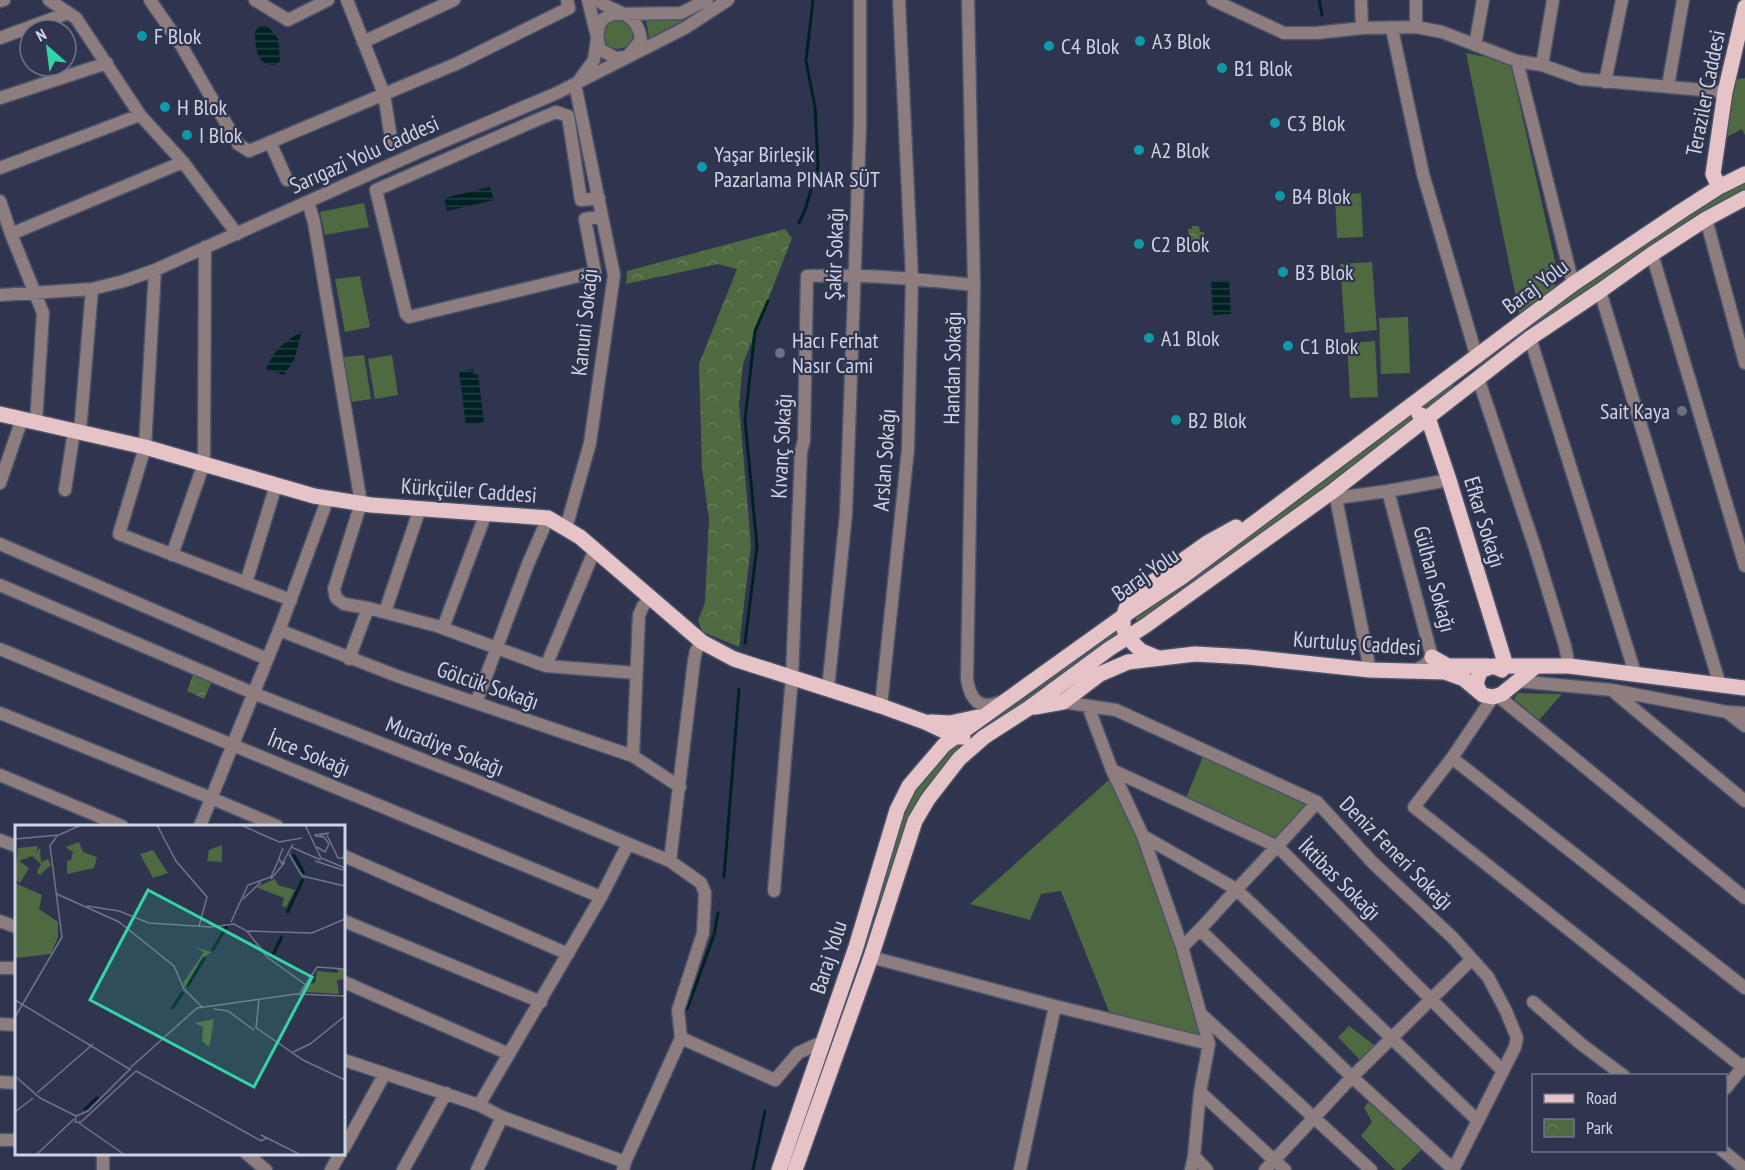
<svg xmlns="http://www.w3.org/2000/svg" width="1745" height="1170" viewBox="0 0 1745 1170" font-family="'PT Sans Narrow',sans-serif">
<style>
.grass{fill:#4f6a41}
.park{fill:url(#park-crowns)}
.water{fill:url(#water-rules)}
.lines{fill:none;stroke-linecap:round;stroke-linejoin:round}
.stream{stroke:#002122;stroke-width:3}
.minor-casing{stroke:#4c5269;stroke-width:15}
.major-casing{stroke:#4c5269;stroke-width:18}
.minor{stroke:#8e7d7f;stroke-width:12}
.major{stroke:#e5c3c6;stroke-width:15}
.culture-dot{fill:#0f9aa8;stroke:#2f354e;stroke-width:2}
.worship-dot{fill:#6b7280;stroke:#2f354e;stroke-width:2}
.labels{text-anchor:middle;stroke-width:4.5;stroke-linejoin:round;paint-order:stroke}
.poi-label{font-size:22px;fill:#cfd4e4;stroke:#2f354e;text-anchor:start}
.street-label{font-size:22px;fill:#cfd4e4;stroke:#2f354e}
.inset-river{fill:none;stroke:#002122;stroke-width:3}
.inset-road{fill:none;stroke:#6f758a;stroke-width:1.5}
.view{fill:#34d4a8;fill-opacity:0.15;stroke:#34d4a8;stroke-width:3}
.inset-edge{fill:none;stroke:#cfd4e4;stroke-width:3}
</style>
<defs>
<pattern id="park-crowns" width="20" height="18" patternUnits="userSpaceOnUse" patternTransform="scale(1.5)"><rect width="20" height="18" fill="#4f6a41"/><path d="M2 6a3 3 0 1 1 6 0M12 15a3 3 0 1 1 6 0" fill="none" stroke="#677e5c"/></pattern>
<pattern id="water-rules" width="6" height="5" patternUnits="userSpaceOnUse" patternTransform="scale(1.5)"><rect width="6" height="5" fill="#002122"/><path d="M0 2.5h6" fill="none" stroke="#244042"/></pattern>
</defs>
<rect width="100%" height="100%" fill="#2f354e"/>
<path class="grass" d="M 646,19 L 684,20 L 649,38 Z
M603 34a15 15 0 1 1 30 0a15 15 0 1 1-30 0Z
M 1466,53 L 1510,62 L 1555,261 L 1555,288 L 1520,317 Z
M 1745,78 L 1745,135 L 1742,129 L 1721,140 L 1734,80 Z
M 1745,183 L 1745,190 C 1650,238 1566,306 1481,370 L 1478,366 C 1564,301 1649,232 1745,183 Z
M 1361,193 L 1363,237 L 1337,238 L 1335,195 Z
M 364,203 L 369,227 L 325,235 L 320,212 Z
M 1372,262 L 1377,330 L 1345,333 L 1340,264 Z
M 360,276 L 370,327 L 345,332 L 335,279 Z
M 1408,317 L 1410,373 L 1381,374 L 1379,318 Z
M 1375,341 L 1378,397 L 1350,398 L 1347,343 Z
M 364,355 L 371,399 L 352,402 L 343,357 Z
M 392,355 L 398,395 L 375,399 L 368,359 Z
M 1453,385 L 1456,387 L 1140,626 L 1135,618 L 1396,423 Z
M 1115,630 L 1121,637 L 1030,701 L 985,728 L 983,724 L 1027,697 Z
M 1518,693 L 1562,694 L 1539,720 L 1514,699 Z
M 956,743 L 960,747 L 929,785 L 911,818 L 869,943 L 864,941 C 880,891 893,830 919,784 C 928,769 943,755 956,743 Z
M 1204,754 L 1311,802 L 1276,838 L 1186,798 Z
M 1110,779 L 1138,837 L 1176,947 L 1200,1037 L 1110,1014 L 1061,891 L 1041,894 L 1030,920 L 970,904 Z
M 856,968 L 859,970 L 790,1170 L 786,1170 Z
M 1349,1026 L 1377,1047 L 1361,1061 L 1338,1037 Z
M 1372,1099 L 1424,1147 L 1401,1170 L 1395,1170 L 1361,1136 L 1372,1122 L 1364,1107 Z"/>
<path class="park" d="M 1192,226 L 1199,226 L 1200,232 L 1204,232 L 1206,249 L 1203,250 L 1203,253 L 1195,254 L 1195,251 L 1190,251 L 1188,229 L 1192,229 Z
M 785,229 L 792,238 L 743,364 L 739,404 L 751,546 L 739,647 L 703,632 L 698,621 L 705,602 L 709,519 L 702,468 L 699,364 L 737,269 L 718,264 L 626,284 L 627,271 Z
M 194,672 L 213,679 L 204,699 L 187,691 Z"/>
<path class="water" d="M 266,25 L 278,38 L 280,60 L 276,65 C 257,68 255,46 255,32 L 260,26 Z
M 490,187 L 494,200 L 447,211 L 444,198 Z
M 1229,280 L 1231,314 L 1213,315 L 1211,281 Z
M 302,331 L 295,358 L 284,375 L 266,369 C 274,350 285,341 302,331 Z
M 473,369 L 474,375 L 478,374 L 484,422 L 466,425 L 459,371 Z"/>
<g class="lines">
<path class="stream" d="M 1319,0 L 1322,15
M 799,223 L 805,210 L 818,167 L 815,107 L 806,61 L 813,0
M 745,643 L 757,546 L 745,420 L 755,331 L 768,301
M 724,877 L 739,689
M 687,1009 L 714,935 L 718,913
M 753,1170 L 765,1111"/>
<defs>
<path id="minor" d="M 49,0 L 76,18 L 140,115 L 183,162 L 237,234
M 150,0 L 181,45 L 238,144 L 249,151 L 458,63 L 569,8 L 567,0
M 255,0 L 288,20 L 328,0
M 347,0 L 384,94 L 392,145
M 588,0 L 600,49 L 615,58 L 627,57 L 641,40 C 638,11 615,14 597,0
M 968,0 L 974,285 L 967,679 C 970,699 979,711 1000,702
M 1213,0 L 1284,33 L 1316,33 L 1362,28 L 1416,27 L 1442,32 L 1517,61 L 1542,65 L 1581,79 L 1725,92
M 1361,0 L 1362,28
M 1416,0 L 1416,27
M 0,1 L 4,0
M 1392,29 L 1423,174 L 1477,358
M 0,38 L 68,13
M 363,42 L 454,0
M 1475,45 L 1483,0
M 1517,61 L 1573,284
M 1542,65 L 1553,0
M 580,79 L 594,60 L 599,25 L 603,19 L 613,14 L 681,13 L 707,0
M 1605,82 L 1622,0
M 1668,86 L 1683,0
M 0,98 L 107,63
M 270,142 L 287,180
M 0,168 L 140,115
M 599,198 L 581,200 L 568,116 L 556,112 L 539,119 L 376,190 L 406,314 L 409,317 L 595,272 L 585,219 L 602,216
M 0,201 L 11,234 L 43,313 L 36,422
M 308,202 L 314,222 L 361,503 L 334,589 L 336,598 L 344,604 L 368,608 L 437,626 L 546,666 L 636,673
M 1706,219 L 1745,363
M 11,234 L 183,162
M 1652,254 L 1745,566
M 155,270 L 145,447 L 119,534 L 291,600
M 1600,291 L 1720,685
M 0,295 L 92,289 L 124,281 L 155,270 L 421,151 L 557,93 L 685,28 L 728,0
M 1530,338 L 1635,673
M 1478,378 L 1535,548 L 1565,646 L 1569,666
M 80,432 L 92,289
M 0,483 L 22,419
M 65,490 L 74,431
M 1333,491 L 1336,498 L 1370,670
M 1388,491 L 1432,657 L 1425,665 L 1414,671
M 1336,498 L 1388,491 L 1449,480
M 566,528 L 590,443 L 614,275 L 575,84
M 0,544 L 267,659
M 172,555 L 204,463 L 205,247
M 246,583 L 276,485
M 0,585 L 253,693 L 477,781 L 670,861 L 701,883 L 705,893 L 703,933 L 678,1010 L 681,1038 L 625,1162 L 623,1170
M 385,612 L 420,508
M 443,628 L 486,513
M 279,630 L 397,676 L 633,756 L 680,787
M 0,649 L 601,897
M 349,659 L 368,608
M 546,666 L 595,549
M 1517,681 L 1612,690 L 1727,712 L 1745,713
M 828,689 L 846,514 L 860,125 L 860,0
M 1615,693 L 1745,801
M 1498,696 L 1745,898
M 1493,697 L 1452,758 L 1414,807 L 1745,1069
M 1063,702 L 1116,710 L 1317,802 L 1372,862 L 1453,938 L 1488,977 L 1506,1011 L 1517,1038 L 1515,1047 L 1453,1170
M 476,703 L 528,564 L 548,518
M 881,706 L 908,449 L 912,278 L 899,0
M 1088,706 L 1112,770 L 1143,836 L 1182,947 L 1209,1044 L 1200,1092 L 1194,1156 L 1191,1170
M 1727,712 L 1745,726
M 0,713 L 211,798 L 277,826
M 633,756 L 639,615 L 643,606 L 650,598
M 1452,758 L 1745,988
M 1112,770 L 1278,847 L 1503,1071
M 0,775 L 122,826
M 200,826 L 282,623 L 328,498
M 1143,836 L 1236,889 L 1478,1121
M 0,840 L 16,846
M 344,856 L 568,954
M 670,861 L 694,661 L 696,651 L 702,642
M 774,891 L 792,677 L 801,452 L 804,440 L 807,276 C 864,274 918,279 974,285
M 0,921 L 16,927
M 344,921 L 541,1002
M 1200,930 L 1352,1077 L 1453,1169
M 1182,947 C 1202,929 1219,908 1237,889 C 1264,860 1291,832 1317,802
M 871,957 L 1055,1006 L 1209,1044
M 0,968 L 16,968
M 344,982 L 509,1054
M 1533,1002 L 1581,1044 L 1624,1076
M 1202,1015 L 1371,1170
M 0,1024 L 16,1025
M 681,1038 L 775,1080 L 798,1053 L 824,1041
M 344,1060 L 479,1105 L 502,1117 L 625,1162
M 0,1082 L 16,1083
M 1726,1088 L 1745,1064
M 1200,1092 L 1285,1170
M 479,1105 L 601,897 L 628,844
M 0,1140 L 16,1140
M 344,1148 L 384,1075
M 1722,1150 L 1745,1169
M 103,1154 L 103,1170
M 247,1154 L 266,1170
M 1194,1156 L 1207,1170
M 331,1170 L 340,1154
M 403,1170 L 446,1093
M 477,1170 L 502,1117
M 1020,1170 L 1055,1006
M 1265,1170 L 1352,1077 L 1472,959"/>
<path id="major" d="M 1719,187 L 1713,174 L 1725,92 L 1745,7
M 0,414 L 145,447 L 314,496 L 371,505 L 548,518 L 580,537 L 702,642 L 734,659 L 881,706 L 925,722 L 957,737 L 963,737
M 1419,414 L 1428,418 L 1449,480 L 1506,666
M 1432,657 L 1448,666 L 1488,666
M 1158,658 L 1141,651 L 1127,637 L 1123,627 L 1123,617 L 1130,598 L 1207,543 L 1236,527
M 1493,666 L 1569,666 L 1745,688
M 1480,692 L 1476,684 L 1480,671 L 1493,666 L 1502,670
M 1035,707 L 1063,702 L 1100,674 L 1128,662 L 1195,654 L 1248,657 L 1370,670 L 1445,672 L 1464,679 L 1483,695 L 1493,697 L 1502,694 L 1535,667
M 931,722 L 950,723 L 978,717
M 779,1170 L 856,947 L 897,810 L 909,786 L 944,745 L 1132,610 L 1182,577 L 1573,284 L 1680,212 L 1719,187 L 1745,174
M 795,1170 L 871,957 L 915,821 L 928,799 L 959,759 L 984,737 L 1029,708 L 1109,649 L 1145,626 L 1333,491 L 1530,338 L 1600,291 L 1652,254 L 1706,219 L 1745,198"/>
</defs>
<use href="#minor" class="minor-casing"/>
<use href="#major" class="major-casing"/>
<use href="#minor" class="minor"/>
<use href="#major" class="major"/>
</g>
<g class="culture-dot">
<circle cx="142" cy="36" r="6"/>
<circle cx="1140" cy="41" r="6"/>
<circle cx="1049" cy="46" r="6"/>
<circle cx="1222" cy="68" r="6"/>
<circle cx="165" cy="107" r="6"/>
<circle cx="1275" cy="123" r="6"/>
<circle cx="187" cy="135" r="6"/>
<circle cx="1139" cy="150" r="6"/>
<circle cx="702" cy="167" r="6"/>
<circle cx="1280" cy="196" r="6"/>
<circle cx="1139" cy="244" r="6"/>
<circle cx="1283" cy="272" r="6"/>
<circle cx="1149" cy="338" r="6"/>
<circle cx="1288" cy="346" r="6"/>
<circle cx="1176" cy="420" r="6"/>
</g>
<g class="worship-dot">
<circle cx="780" cy="353" r="6"/>
<circle cx="1682" cy="411" r="6"/>
</g>
<g class="labels">
<g class="poi-label">
<text x="154" y="44">F Blok</text>
<text x="1152" y="49">A3 Blok</text>
<text x="1061" y="54">C4 Blok</text>
<text x="1234" y="76">B1 Blok</text>
<text x="177" y="115">H Blok</text>
<text x="1287" y="131">C3 Blok</text>
<text x="199" y="143">I Blok</text>
<text x="1151" y="158">A2 Blok</text>
<text x="714" y="162">Yaşar Birleşik<tspan x="714" dy="25">Pazarlama PINAR SÜT</tspan></text>
<text x="1292" y="204">B4 Blok</text>
<text x="1151" y="252">C2 Blok</text>
<text x="1295" y="280">B3 Blok</text>
<text x="1161" y="346">A1 Blok</text>
<text x="792" y="348">Hacı Ferhat<tspan x="792" dy="25">Nasır Cami</tspan></text>
<text x="1300" y="354">C1 Blok</text>
<text x="1670" y="419" text-anchor="end">Sait Kaya</text>
<text x="1188" y="428">B2 Blok</text>
</g>
<g class="street-label">
<text transform="translate(1705 93) rotate(-79)" y="8">Teraziler Caddesi</text>
<text transform="translate(364 154) rotate(-24)" y="8">Sarıgazi Yolu Caddesi</text>
<text transform="translate(834 254) rotate(-88)" y="8">Şakir Sokağı</text>
<text transform="translate(1535 286) rotate(-37)" y="8">Baraj Yolu</text>
<text transform="translate(584 322) rotate(-84)" y="8">Kanuni Sokağı</text>
<text transform="translate(952 368) rotate(-89)" y="8">Handan Sokağı</text>
<text transform="translate(781 446) rotate(-87)" y="8">Kıvanç Sokağı</text>
<text transform="translate(884 460) rotate(-86)" y="8">Arslan Sokağı</text>
<text transform="translate(469 490) rotate(4)" y="8">Kürkçüler Caddesi</text>
<text transform="translate(1485 522) rotate(73)" y="8">Efkar Sokağı</text>
<text transform="translate(1145 574) rotate(-35)" y="8">Baraj Yolu</text>
<text transform="translate(1435 579) rotate(75)" y="8">Gülhan Sokağı</text>
<text transform="translate(1357 643) rotate(4)" y="8">Kurtuluş Caddesi</text>
<text transform="translate(488 685) rotate(19)" y="8">Gölcük Sokağı</text>
<text transform="translate(445 746) rotate(22)" y="8">Muradiye Sokağı</text>
<text transform="translate(309 753) rotate(22)" y="8">İnce Sokağı</text>
<text transform="translate(1397 853) rotate(45)" y="8">Deniz Feneri Sokağı</text>
<text transform="translate(1340 879) rotate(45)" y="8">İktibas Sokağı</text>
<text transform="translate(828 957) rotate(-72)" y="8">Baraj Yolu</text>
</g>
</g>
<g transform="translate(15 825)">
<rect width="330" height="330" fill="#2f354e"/>
<path d="M 64,17 L 68,27 L 82,32 L 79,43 L 52,49 L 52,36 L 56,35 L 58,27 L 50,22 ZM 207,20 L 207,37 L 192,36 L 194,25 ZM 23,21 L 21,28 L 25,23 L 26,37 L 33,34 L 36,40 L 25,50 L 22,47 L 26,39 L 17,31 L 4,36 L 14,43 L 5,58 L 0,55 L 3,23 ZM 138,25 L 153,48 L 138,53 L 125,29 ZM 323,144 L 330,144 L 330,154 L 322,155 L 324,169 L 290,167 L 292,159 L 300,158 L 302,146 L 323,148 ZM 199,194 L 196,213 L 194,222 L 187,216 L 188,202 L 179,198 Z" fill="#4f6a41"/>
<path d="M 260,54 L 263,60 L 280,65 L 271,82 L 267,81 L 269,73 L 241,62 ZM 0,58 L 27,70 L 24,84 L 43,97 L 43,112 L 36,129 L 0,133 ZM 179,122 L 196,127 L 185,136 L 170,163 L 168,158 L 189,127 Z" fill="#4f6a41"/>
<path class="inset-river" d="M 278,29 L 289,48M 272,88 L 288,54M 197,126 L 212,101M 257,132 L 267,111M 172,162 L 190,132M 157,184 L 168,167M 69,285 L 83,272"/>
<path class="inset-road" d="M 142,0 L 161,36 L 192,72 L 184,101M 226,0 L 264,17 L 287,13M 290,0 L 306,33 L 330,43M 299,10 L 314,8 L 305,10M 312,10 L 323,33 L 328,33 L 330,27M 300,11 L 309,12 L 314,19 L 310,27 L 302,22M 0,14 L 44,10 L 66,0M 276,22 L 306,35M 268,23 L 264,33 L 267,39 L 278,19M 274,29 L 287,51 L 330,61M 300,36 L 328,45M 256,54 L 270,37M 42,69 L 104,97 L 159,141 L 169,164 L 187,182M 228,74 L 246,57M 72,81 L 104,86 L 134,98 L 196,102 L 219,99 L 232,106 L 252,132 L 291,160M 216,97 L 233,60 L 256,52 L 264,34M 233,106 L 297,108 L 330,94M 285,168 L 302,142 L 330,144M 0,175 L 116,245M 199,184 L 213,186 L 239,205M 0,192 L 47,112 L 35,21 L 42,11M 240,202 L 288,235 L 330,255M 241,203 L 244,174M 278,227 L 295,219 L 330,191M 115,243 L 182,183 L 281,169 L 330,171M 115,244 L 73,286 L 61,291 L 60,297 L 66,297 L 121,246M 121,246 L 246,316 L 252,313M 0,251 L 25,273 L 61,291M 22,268 L 78,219M 0,287 L 18,273M 64,298 L 110,330M 246,310 L 286,330M 21,330 L 59,294"/>
<path class="view" d="M 133,65 L 297,152 L 239,262 L 75,175 Z"/>
<rect width="330" height="330" class="inset-edge"/>
</g>
<rect x="1532" y="1074" width="195" height="78" fill="#2f354e" stroke="#6f758a" stroke-width="1.5"/>
<rect x="1544" y="1094" width="30" height="9" fill="#e5c3c6" stroke="#6f758a" stroke-width="1.5"/>
<text x="1586" y="1104" font-size="18" fill="#cfd4e4">Road</text>
<rect x="1544" y="1119" width="30" height="18" fill="url(#park-crowns)" stroke="#6f758a" stroke-width="1.5"/>
<text x="1586" y="1134" font-size="18" fill="#cfd4e4">Park</text>
<g transform="translate(48 48) rotate(332)"><circle r="28" fill="#2f354e" stroke="#6f758a" stroke-width="1.5"/>
<path d="M0-4.5L10 22L0 15L-10 22Z" fill="#34d4a8"/>
<text y="-9" font-size="16" font-weight="bold" text-anchor="middle" fill="#cfd4e4">N</text>
</g>
</svg>
